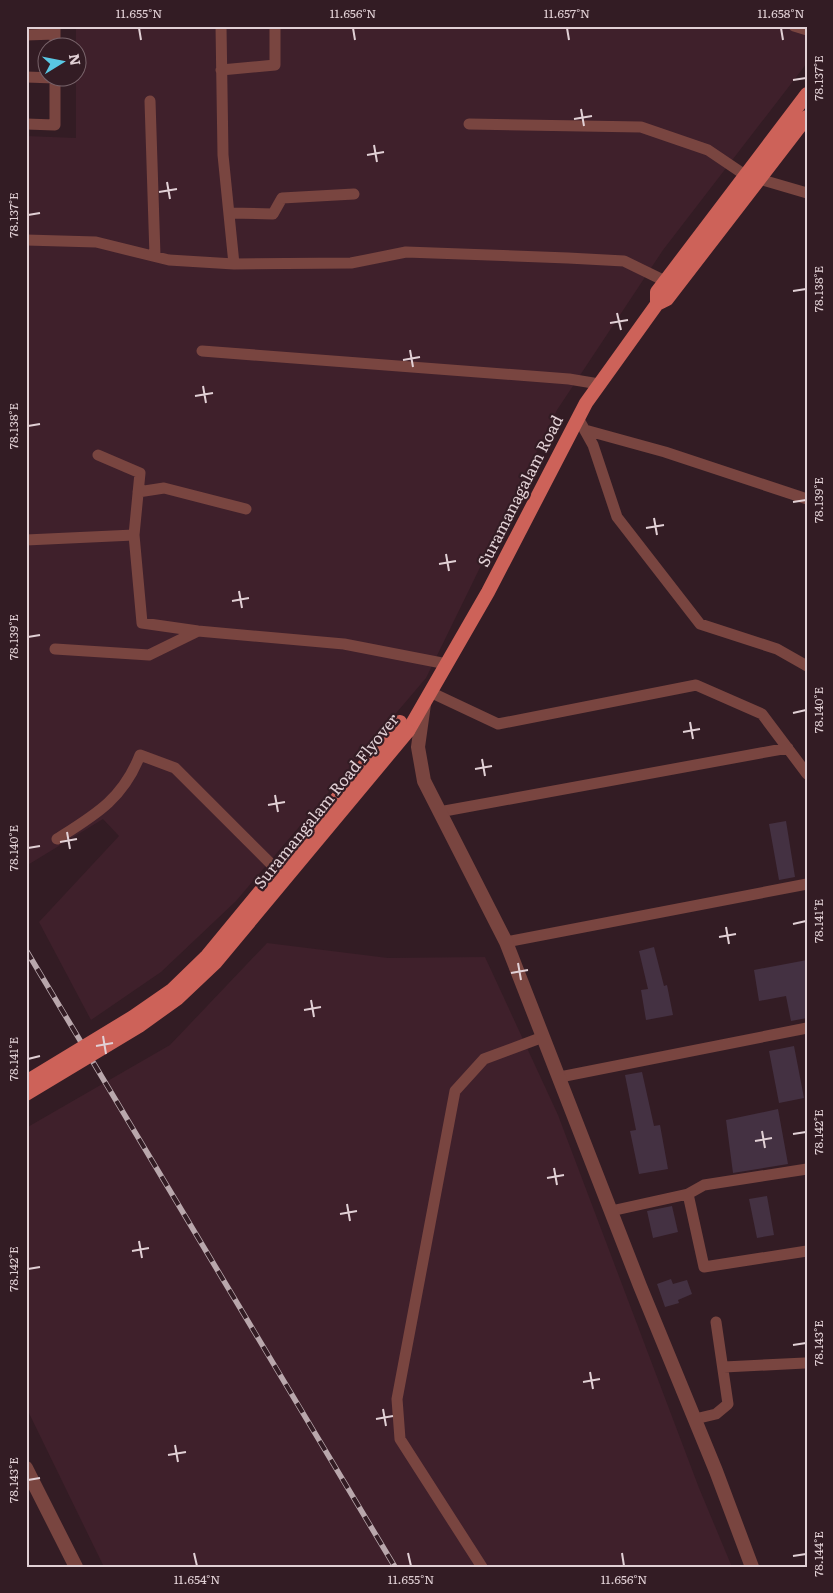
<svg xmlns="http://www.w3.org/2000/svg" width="833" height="1593" viewBox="0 0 833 1593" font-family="Literata,serif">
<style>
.built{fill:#3f202b}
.building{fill:#443142}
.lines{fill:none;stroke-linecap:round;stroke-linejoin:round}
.minor{stroke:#794540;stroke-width:11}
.tertiary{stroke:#794540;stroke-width:14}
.primary{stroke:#cd6259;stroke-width:14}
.rail-casing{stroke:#b9a7ac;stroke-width:5.5}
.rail{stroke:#331c24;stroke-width:4;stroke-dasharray:11;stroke-linecap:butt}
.primary-bridge{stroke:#cd6259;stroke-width:14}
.ticks{fill:none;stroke:#e1d0d5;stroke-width:2}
.labels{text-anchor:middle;stroke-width:4.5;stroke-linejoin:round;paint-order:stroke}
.street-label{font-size:16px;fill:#e1d0d5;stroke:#331c24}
.neatline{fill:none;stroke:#e1d0d5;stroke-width:2}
.ticks-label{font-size:12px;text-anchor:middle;fill:#e1d0d5}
</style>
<rect width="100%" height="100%" fill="#331c24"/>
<path class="built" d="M 76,26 L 807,26 L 807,63 L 663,250 L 557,410 L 426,678 L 236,901 L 161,972 L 91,1020 L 39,922 L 119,836 L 103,819 L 26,866 L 26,136 L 76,138 Z
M 267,943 L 388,958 L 485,957 L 558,1115 L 699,1488 L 732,1567 L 104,1567 L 26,1407 L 26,1128 L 170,1045 Z"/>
<path class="building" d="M 786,821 L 795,877 L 779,880 L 769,824 Z
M 654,947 L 664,986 L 667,985 L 673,1015 L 646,1020 L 641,990 L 648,989 L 639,951 Z
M 807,960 L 807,1018 L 791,1021 L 786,996 L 759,1001 L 754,970 Z
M 794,1046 L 804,1098 L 779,1103 L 769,1051 Z
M 642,1072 L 654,1126 L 660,1125 L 668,1169 L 639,1174 L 630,1131 L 636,1130 L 625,1075 Z
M 778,1109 L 788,1164 L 733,1173 L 726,1120 Z
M 767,1196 L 774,1235 L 757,1238 L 749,1199 Z
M 672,1206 L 678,1232 L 653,1238 L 647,1211 Z
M 671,1279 L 673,1284 L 687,1280 L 692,1294 L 678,1300 L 679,1303 L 665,1307 L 657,1284 Z"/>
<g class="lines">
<path class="minor" d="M 221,26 L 223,155 L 234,264 L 351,263 L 406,252 L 568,258 L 624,261 L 665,281
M 794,26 L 807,30
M 55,28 L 55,48
M 26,35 L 55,34
M 221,70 L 275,65 L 275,26
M 26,77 L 55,78
M 150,101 L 155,256
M 26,124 L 55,125 L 55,78
M 469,124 L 641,127 L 708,150 L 745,175
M 759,179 L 807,193
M 229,213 L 273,214 L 282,198 L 354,194
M 26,240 L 96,242 L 169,260 L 234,264
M 202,351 L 569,379 L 599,384
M 578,418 L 593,445 L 617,517 L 700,624 L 777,649 L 807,666
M 585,430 L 665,452 L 807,499
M 98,455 L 140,473 L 134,535
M 138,492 L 164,488 L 246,509
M 26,540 L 134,535 L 142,623 L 198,631 L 344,644 L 447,664
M 55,649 L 149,655 L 198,631
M 430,692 L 498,724 L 696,685 L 762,714 L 807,774
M 439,812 L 788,748
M 57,839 C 95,815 123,799 140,755 L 175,768 L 271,864
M 506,942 L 807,884
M 560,1077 L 807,1028
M 688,1194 L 704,1185 L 807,1169
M 611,1211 L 688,1194 L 704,1267 L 807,1251
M 724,1367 L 805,1363
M 695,1419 L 716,1414 L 728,1404 L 716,1322
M 482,1567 L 400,1439 L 397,1399 L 455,1091 L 484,1059 L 543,1037"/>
<path class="tertiary" d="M 424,704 L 418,747 L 424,781 L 506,942 L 640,1286 L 716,1471 L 752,1567
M 26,1468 L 76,1567"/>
<path class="primary" d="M 657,304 L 657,292 L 807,94
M 408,731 L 488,592 L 586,403 L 657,304 L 667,299 L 807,117"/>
<defs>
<path id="rail" d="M 26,950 L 395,1567"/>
</defs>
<use href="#rail" class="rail-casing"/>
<use href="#rail" class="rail"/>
<path class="primary-bridge" d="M 26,1082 L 133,1017 L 172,990 L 207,956 L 400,722
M 26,1094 L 139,1026 L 178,998 L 215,963 L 408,731"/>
</g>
<path class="ticks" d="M 139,28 L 141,40M 353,28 L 355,40M 567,28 L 569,40M 781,28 L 783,40M 793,80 L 806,78M 581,109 L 584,126M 574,119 L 592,116M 374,145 L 377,162M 367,155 L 384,152M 167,182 L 170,199M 159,192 L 177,189M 28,215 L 40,213M 793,291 L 806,289M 617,313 L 621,330M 610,323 L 628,320M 410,350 L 413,367M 403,360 L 420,357M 203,386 L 206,403M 195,396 L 213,393M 28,426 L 40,424M 793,502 L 806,500M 654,518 L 657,535M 646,528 L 664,525M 446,554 L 449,571M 439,564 L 456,561M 239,591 L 242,608M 232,601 L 249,598M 28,637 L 40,635M 793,713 L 806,710M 690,722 L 693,739M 683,732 L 700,729M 482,759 L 485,776M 475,769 L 492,766M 275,795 L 278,812M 268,805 L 285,802M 67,832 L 70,849M 60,842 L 77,839M 28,848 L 40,846M 793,924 L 806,921M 726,927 L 729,944M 719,937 L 736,934M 518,963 L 521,980M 511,973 L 528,970M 311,1000 L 314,1017M 304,1010 L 321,1007M 103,1036 L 106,1054M 96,1046 L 113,1043M 28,1059 L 40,1056M 762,1131 L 765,1148M 793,1134 L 806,1132M 755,1141 L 772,1138M 554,1168 L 557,1185M 547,1178 L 564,1175M 347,1204 L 350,1221M 340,1214 L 357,1211M 139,1241 L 142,1258M 132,1251 L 149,1248M 28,1269 L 40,1267M 793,1345 L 806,1343M 590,1372 L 593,1389M 583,1382 L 600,1379M 383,1409 L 386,1426M 376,1419 L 393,1416M 175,1445 L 178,1462M 168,1455 L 186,1452M 28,1480 L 40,1478M 194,1553 L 197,1566M 408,1553 L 411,1566M 622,1553 L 624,1566M 793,1556 L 806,1554"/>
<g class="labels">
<g class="street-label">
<text transform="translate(520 491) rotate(-63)" y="6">Suramanagalam Road</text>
<text transform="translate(326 801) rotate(-51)" y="6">Suramangalam Road Flyover</text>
</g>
</g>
<rect width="833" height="1593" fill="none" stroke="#331c24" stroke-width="55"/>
<g transform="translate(62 62) rotate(80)"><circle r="24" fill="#331c24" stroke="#79646b"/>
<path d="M0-4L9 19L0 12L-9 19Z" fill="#59c8e4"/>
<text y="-8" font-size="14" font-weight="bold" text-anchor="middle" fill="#e1d0d5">N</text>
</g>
<rect x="28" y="28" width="778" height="1538" class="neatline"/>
<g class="ticks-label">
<text x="139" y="18">11.655°N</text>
<text x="353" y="18">11.656°N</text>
<text x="567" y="18">11.657°N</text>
<text x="781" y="18">11.658°N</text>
<text transform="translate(819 78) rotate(-90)" y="4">78.137°E</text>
<text transform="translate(14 215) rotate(-90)" y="4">78.137°E</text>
<text transform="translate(819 289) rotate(-90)" y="4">78.138°E</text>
<text transform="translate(14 426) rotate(-90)" y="4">78.138°E</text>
<text transform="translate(819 500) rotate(-90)" y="4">78.139°E</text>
<text transform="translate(14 637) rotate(-90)" y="4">78.139°E</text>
<text transform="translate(819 710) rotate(-90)" y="4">78.140°E</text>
<text transform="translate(14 848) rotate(-90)" y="4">78.140°E</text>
<text transform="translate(819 921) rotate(-90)" y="4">78.141°E</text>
<text transform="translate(14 1059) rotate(-90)" y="4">78.141°E</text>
<text transform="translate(819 1132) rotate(-90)" y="4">78.142°E</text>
<text transform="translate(14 1269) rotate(-90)" y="4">78.142°E</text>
<text transform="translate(819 1343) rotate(-90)" y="4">78.143°E</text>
<text transform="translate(14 1480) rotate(-90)" y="4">78.143°E</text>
<text transform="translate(819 1554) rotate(-90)" y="4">78.144°E</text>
<text x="197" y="1584">11.654°N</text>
<text x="411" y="1584">11.655°N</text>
<text x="624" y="1584">11.656°N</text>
</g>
</svg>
